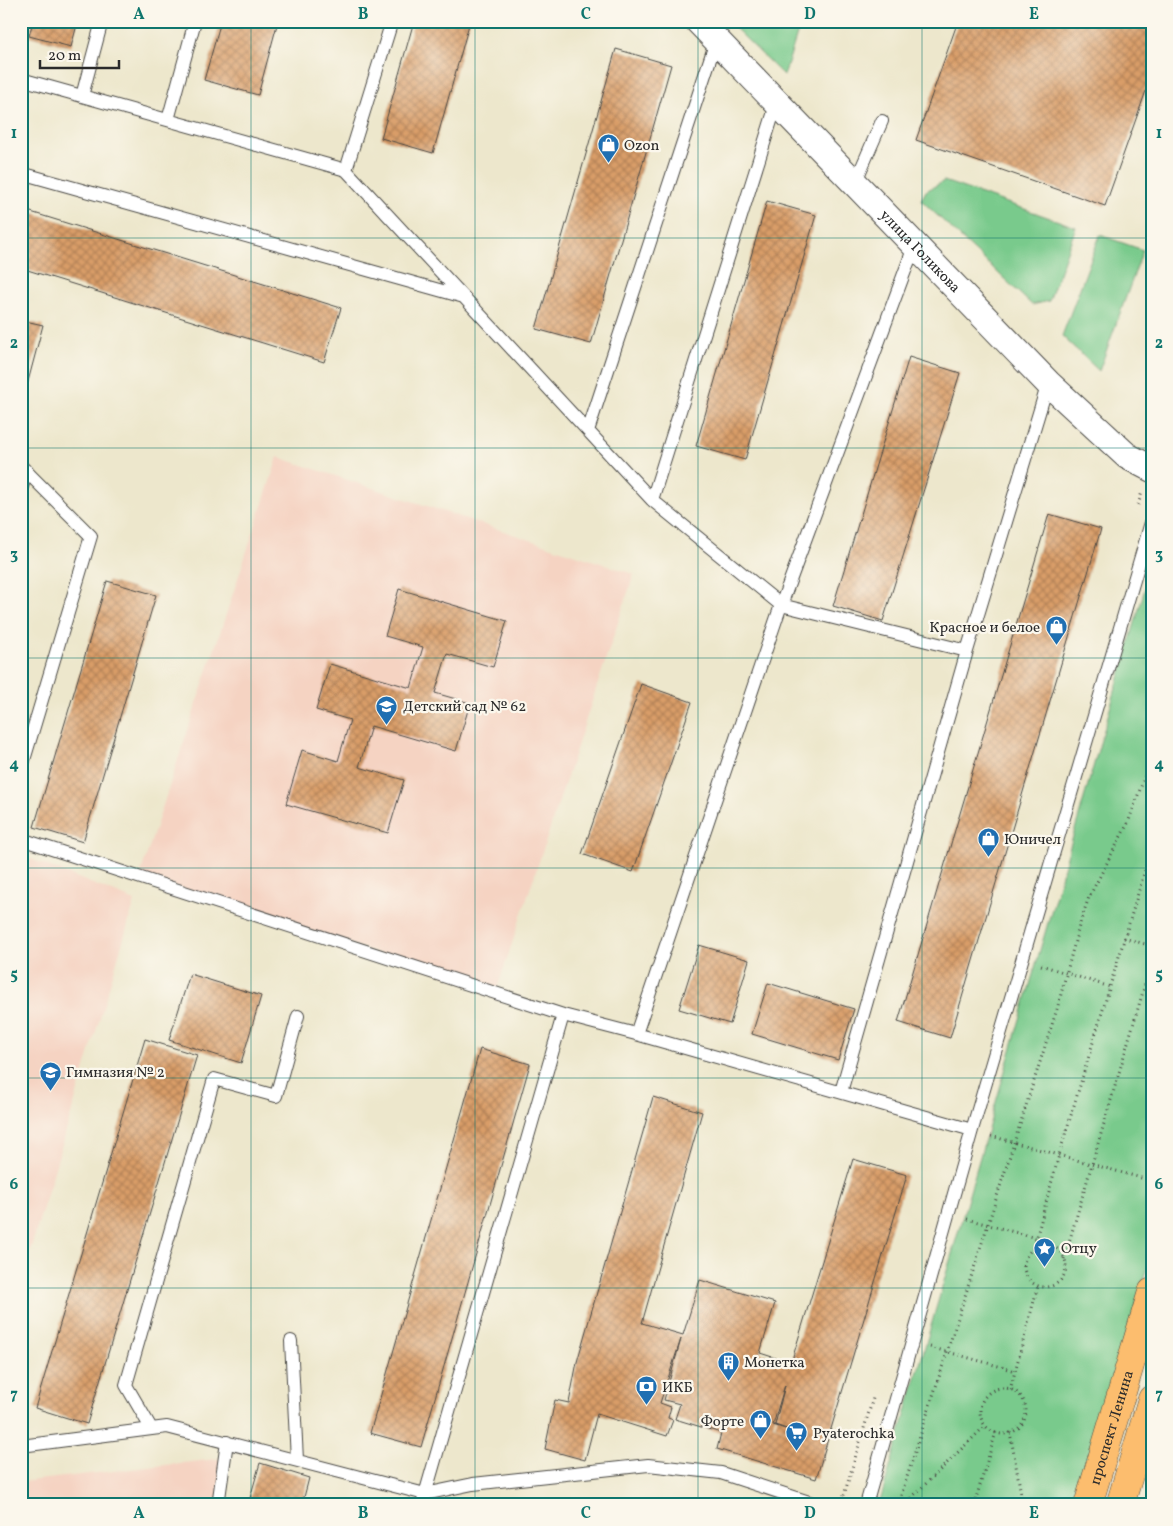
<svg xmlns="http://www.w3.org/2000/svg" width="1173" height="1526" viewBox="0 0 1173 1526" font-family="Vollkorn,serif">
<style>
.built{fill:#f5d3c2}
.green{fill:#79ca8c;stroke:#527a5c}
.building{fill:url(#building-cross-hatch);fill-rule:evenodd}
.lines{fill:none;stroke-linecap:round;stroke-linejoin:round}
.lane-casing{stroke:#484743;stroke-width:14}
.street-casing{stroke:#484743;stroke-width:28}
.primary-casing{stroke:#484743;stroke-width:29}
.path{stroke:#484743;stroke-width:3;stroke-dasharray:1 4;stroke-linecap:butt}
.lane{stroke:#fff;stroke-width:12}
.street{stroke:#fff;stroke-width:26}
.primary{stroke:#fcbd6e;stroke-width:28}
.grid{fill:none;stroke:#0f766e;stroke-width:1;stroke-opacity:0.55}
.labels{text-anchor:middle;stroke-width:4.5;stroke-linejoin:round;paint-order:stroke}
.poi-label{font-size:15px;fill:#2b2b2b;stroke:#fbf7ec;text-anchor:start}
.street-label{font-size:15px;fill:#2b2b2b;stroke:#fbf7ec}
.neatline{fill:none;stroke:#0f766e;stroke-width:2}
.grid-label{font-size:16px;text-anchor:middle;font-weight:bold;fill:#0f766e}
</style>
<defs>
<pattern id="building-cross-hatch" width="8" height="8" patternUnits="userSpaceOnUse" patternTransform="scale(1.25)"><rect width="8" height="8" fill="#d99d68"/><path d="M0 0l8 8M0 8l8-8" fill="none" stroke="#b08056"/></pattern>
</defs>
<rect width="100%" height="100%" fill="#fbf7ec"/>
<filter id="ink" filterUnits="userSpaceOnUse"><feTurbulence type="fractalNoise" baseFrequency=".02" numOctaves="2"/><feDisplacementMap in="SourceGraphic" scale="10" xChannelSelector="R" yChannelSelector="G"/><feConvolveMatrix kernelMatrix="1 2 1 2 8 2 1 2 1" color-interpolation-filters="sRGB"/></filter>
<filter id="wash" filterUnits="userSpaceOnUse"><feTurbulence type="fractalNoise" baseFrequency=".0096" numOctaves="4" result="noise"/><feDisplacementMap in="SourceGraphic" scale="20" xChannelSelector="R" yChannelSelector="G"/><feGaussianBlur stdDeviation="1.12" result="paint"/><feColorMatrix in="noise" values="0 0 0 0 0 0 0 0 0 0 0 0 0 0 0 0 0 1.4 0 .05"/><feComposite in="paint" operator="in"/></filter>
<g filter="url(#wash)">
<rect width="100%" height="100%" fill="#ede7cc"/>
<path class="built" d="M 278,457 L 634,574 L 496,992 L 140,875 Z
M 21,855 L 135,901 L 21,1281 Z
M 225,1458 L 218,1505 L 21,1505 L 21,1482 Z"/>
<path class="green" d="M 728,21 L 801,21 L 784,76 Z
M 944,181 L 1076,227 L 1049,301 L 1032,305 L 921,200 L 926,191 Z
M 1100,235 L 1143,250 L 1099,371 L 1062,336 Z
M 1152,564 L 1152,1252 L 1074,1505 L 879,1505 Z"/>
<g id="blocks">
<path class="building" d="M 33,21 L 78,21 L 71,47 L 29,36 Z
M 221,21 L 278,21 L 258,95 L 204,80 Z
M 414,21 L 470,21 L 433,153 L 381,138 Z
M 958,21 L 1152,21 L 1152,74 L 1105,206 L 916,140 Z
M 616,49 L 671,65 L 591,344 L 536,329 Z
M 767,201 L 816,215 L 745,460 L 696,446 Z
M 21,209 L 341,308 L 324,362 L 21,268 Z
M 21,320 L 43,325 L 26,389 L 21,387 Z
M 909,357 L 960,373 L 883,621 L 833,606 Z
M 1049,514 L 1101,529 L 950,1038 L 898,1022 Z
M 107,581 L 156,595 L 83,842 L 34,827 Z
M 399,589 L 507,621 L 493,667 L 447,654 L 435,693 L 470,703 L 456,751 L 371,726 L 359,767 L 404,780 L 388,833 L 286,804 L 302,750 L 338,761 L 350,720 L 316,710 L 330,664 L 411,688 L 423,647 L 385,636 Z
M 641,684 L 692,702 L 633,872 L 582,854 Z
M 699,945 L 749,960 L 730,1024 L 679,1009 Z
M 190,974 L 261,996 L 241,1063 L 169,1040 Z
M 768,983 L 854,1009 L 838,1060 L 752,1034 Z
M 145,1039 L 197,1055 L 87,1424 L 35,1408 Z
M 480,1049 L 530,1064 L 421,1447 L 370,1433 Z
M 653,1097 L 702,1112 L 642,1323 L 683,1335 L 700,1280 L 775,1303 L 760,1353 L 791,1363 L 853,1159 L 907,1175 L 816,1479 L 717,1449 L 721,1433 L 675,1419 L 680,1404 L 664,1400 L 681,1339 L 660,1403 L 671,1407 L 668,1418 L 673,1420 L 667,1436 L 597,1414 L 585,1460 L 545,1449 L 555,1400 L 569,1403 L 577,1362 ZM 785,1385 L 775,1425 L 801,1434 L 773,1425 Z
M 260,1463 L 309,1478 L 302,1505 L 248,1505 Z"/>
</g>
</g>
<g filter="url(#ink)">
<use href="#blocks" fill-opacity="0" stroke="#484743" stroke-width="1"/>
<g class="lines">
<defs>
<path id="lane" d="M 392,21 L 346,170 L 652,500 L 781,605 L 967,651
M 21,79 L 346,170
M 82,96 L 102,21
M 168,120 L 195,21
M 21,173 L 464,297
M 855,183 L 882,121
M 588,431 L 716,41
M 21,466 L 91,536 L 21,770
M 21,490 L 27,471
M 652,500 L 777,102
M 21,839 L 563,1015 L 636,1034 L 972,1130
M 636,1034 L 781,605 L 915,244
M 841,1092 L 967,651 L 1048,383
M 291,1341 L 297,1460
M 151,1428 L 126,1385 L 214,1079 L 276,1096 L 298,1016
M 21,1446 L 167,1427 L 425,1494 L 473,1484 L 648,1465 L 721,1473 L 818,1505
M 218,1505 L 227,1442
M 422,1505 L 563,1015
M 866,1505 L 972,1130 L 1152,519"/>
<g id="street">
<path id="s1" d="M 698,21 L 1048,383 L 1127,456 L 1152,469"/>
</g>
<g id="primary">
<path id="s2" d="M 1088,1505 L 1152,1292"/>
<path d="M 1120,1505 L 1152,1399"/>
</g>
</defs>
<use href="#lane" class="lane-casing"/>
<use href="#street" class="street-casing"/>
<use href="#primary" class="primary-casing"/>
<path class="path" d="M 1138,505 L 1142,492
M 1124,938 L 1152,946
M 1041,965 L 1110,987
M 991,1136 L 1152,1181
M 967,1219 L 1036,1238
M1024 1266a21 21 0 1 1 42 0a21 21 0 1 1-42 0Z
M 1033,1250 L 1059,1155 L 1152,847
M 1064,1259 L 1152,961
M 930,1347 L 1016,1371
M980 1411a23 23 0 1 1 46 0a23 23 0 1 1-46 0Z
M 1010,1390 L 1038,1286
M 1010,1432 L 1023,1505
M 841,1505 L 874,1395
M 898,1505 L 1057,1009 L 1079,926 L 1089,897 L 1128,823 L 1152,756
M 904,1505 L 985,1426
M 974,1505 L 996,1432"/>
<use href="#lane" class="lane"/>
<use href="#street" class="street"/>
<use href="#primary" class="primary"/>
</g>
</g>
<path class="grid" d="M 251,21 L 251,1505M 475,21 L 475,1505M 698,21 L 698,1505M 922,21 L 922,1505M 21,238 L 1152,238M 21,448 L 1152,448M 21,658 L 1152,658M 21,868 L 1152,868M 21,1078 L 1152,1078M 21,1288 L 1152,1288"/>
<defs>
<symbol id="shop-pin" viewBox="-11 -11 22 30"><path d="M0 17L-7.5 6A9.5 9.5 0 1 1 7.5 6Z" fill="#1f6fb2" stroke="#fbf7ec"/><path d="M-5-2.5h2.3a2.7 3.5 0 0 1 5.4 0H5L5.5 6h-11ZM-1.5-2.5h3a1.5 2.3 0 0 0-3 0Z" fill="#fff"/></symbol>
<symbol id="school-pin" viewBox="-11 -11 22 30"><path d="M0 17L-7.5 6A9.5 9.5 0 1 1 7.5 6Z" fill="#1f6fb2" stroke="#fbf7ec"/><path d="M0-5L7-2L0 1L-7-2ZM-4 1L0 2.5L4 1V4Q0 6-4 4Z" fill="#fff"/></symbol>
<symbol id="sight-pin" viewBox="-11 -11 22 30"><path d="M0 17L-7.5 6A9.5 9.5 0 1 1 7.5 6Z" fill="#1f6fb2" stroke="#fbf7ec"/><path d="M0-6L1.8-2.2L6-1.7L2.9 1.2L3.7 5.4L0 3.3L-3.7 5.4L-2.9 1.2L-6-1.7L-1.8-2.2Z" fill="#fff"/></symbol>
<symbol id="building-pin" viewBox="-11 -11 22 30"><path d="M0 17L-7.5 6A9.5 9.5 0 1 1 7.5 6Z" fill="#1f6fb2" stroke="#fbf7ec"/><path d="M-4-6H4V6H1V3H-1V6H-4ZM-2.5-4.3h1.7v1.8h-1.7ZM.8-4.3h1.7v1.8H.8ZM-2.5-1h1.7V.8h-1.7ZM.8-1h1.7V.8H.8Z" fill="#fff"/></symbol>
<symbol id="bank-pin" viewBox="-11 -11 22 30"><path d="M0 17L-7.5 6A9.5 9.5 0 1 1 7.5 6Z" fill="#1f6fb2" stroke="#fbf7ec"/><path d="M-6-4H6V4H-6ZM0-2.3a2.3 2.3 0 1 0 0 4.6a2.3 2.3 0 1 0 0-4.6Z" fill="#fff"/></symbol>
<symbol id="supermarket-pin" viewBox="-11 -11 22 30"><path d="M0 17L-7.5 6A9.5 9.5 0 1 1 7.5 6Z" fill="#1f6fb2" stroke="#fbf7ec"/><path d="M-6-5.5h2.5l.6 2H6L4.5 2H-2.5L-4.4-4H-6ZM-1.5 3.2a1.3 1.3 0 1 0 .1 0ZM3 3.2a1.3 1.3 0 1 0 .1 0Z" fill="#fff"/></symbol>
</defs>
<g fill-rule="evenodd">
<use href="#shop-pin" x="596" y="132" width="25" height="34"/>
<use href="#shop-pin" x="1044" y="614" width="25" height="34"/>
<use href="#school-pin" x="374" y="694" width="25" height="34"/>
<use href="#shop-pin" x="976" y="826" width="25" height="34"/>
<use href="#school-pin" x="38" y="1060" width="25" height="34"/>
<use href="#sight-pin" x="1032" y="1236" width="25" height="34"/>
<use href="#building-pin" x="716" y="1350" width="25" height="34"/>
<use href="#bank-pin" x="634" y="1374" width="25" height="34"/>
<use href="#shop-pin" x="748" y="1408" width="25" height="34"/>
<use href="#supermarket-pin" x="784" y="1420" width="25" height="34"/>
</g>
<g class="labels">
<g class="poi-label">
<text x="624" y="150">Ozon</text>
<text x="1040" y="632" text-anchor="end">Красное и белое</text>
<text x="403" y="711">Детский сад № 62</text>
<text x="1004" y="844">Юничел</text>
<text x="66" y="1077">Гимназия № 2</text>
<text x="1061" y="1253">Отцу</text>
<text x="744" y="1367">Монетка</text>
<text x="662" y="1392">ИКБ</text>
<text x="744" y="1426" text-anchor="end">Форте</text>
<text x="813" y="1438">Pyaterochka</text>
</g>
<g class="street-label">
<text dy="5" stroke="none"><textPath href="#s1" startOffset="320">улица Голикова</textPath></text>
<text dy="5" stroke="none"><textPath href="#s2" startOffset="81">проспект Ленина</textPath></text>
</g>
</g>
<rect width="1173" height="1526" fill="none" stroke="#fbf7ec" stroke-width="55"/>
<path d="M40 60v8h79v-8" fill="none" stroke="#2b2b2b" stroke-width="2.5"/>
<text x="48" y="60" font-size="15" fill="#2b2b2b" stroke="#fbf7ec" stroke-width="4" paint-order="stroke">20 m</text>
<rect x="28" y="28" width="1118" height="1470" class="neatline"/>
<g class="grid-label">
<text x="139" y="19">A</text>
<text x="363" y="19">B</text>
<text x="586" y="19">C</text>
<text x="810" y="19">D</text>
<text x="1034" y="19">E</text>
<text x="14" y="138">1</text>
<text x="1159" y="138">1</text>
<text x="14" y="348">2</text>
<text x="1159" y="348">2</text>
<text x="14" y="559">3</text>
<text x="1159" y="559">3</text>
<text x="14" y="769">4</text>
<text x="1159" y="769">4</text>
<text x="14" y="979">5</text>
<text x="1159" y="979">5</text>
<text x="14" y="1189">6</text>
<text x="1159" y="1189">6</text>
<text x="14" y="1399">7</text>
<text x="1159" y="1399">7</text>
<text x="139" y="1518">A</text>
<text x="363" y="1518">B</text>
<text x="586" y="1518">C</text>
<text x="810" y="1518">D</text>
<text x="1034" y="1518">E</text>
</g>
</svg>
